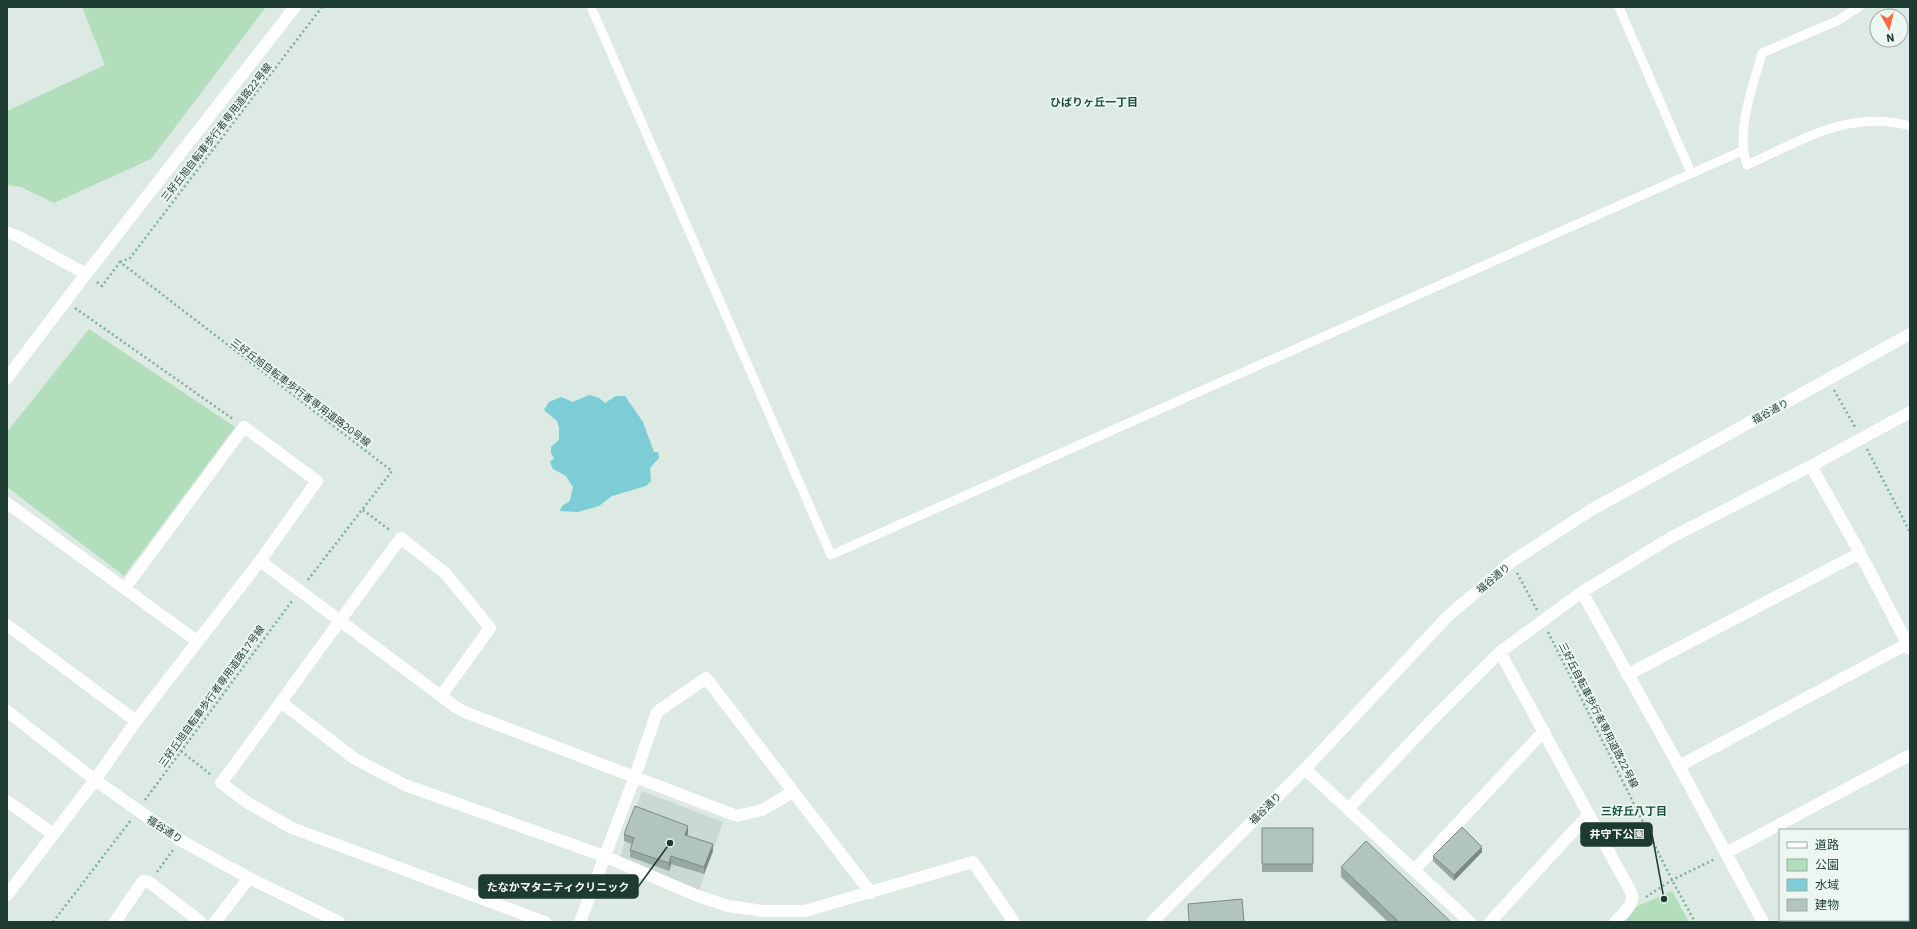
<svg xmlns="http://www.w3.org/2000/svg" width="1917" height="929" viewBox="0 0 1917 929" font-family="'IBM Plex Sans','Noto Sans JP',sans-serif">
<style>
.built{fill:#cadad2}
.green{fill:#b2debc}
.water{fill:#7dcdd6}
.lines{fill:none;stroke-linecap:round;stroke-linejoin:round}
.path{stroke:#79b19d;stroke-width:2.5;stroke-dasharray:2 3;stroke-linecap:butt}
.service{stroke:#fff;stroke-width:9}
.minor{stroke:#fff;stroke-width:12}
.tertiary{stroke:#fff;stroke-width:12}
.wall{fill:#98a9a2}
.shaded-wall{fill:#7c8a84}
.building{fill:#b1c5bc;stroke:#7c8a84}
.labels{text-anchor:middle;stroke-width:3.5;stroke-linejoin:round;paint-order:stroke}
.street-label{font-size:10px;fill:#1d3b31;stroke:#edf7f1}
.neighbourhood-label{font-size:11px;font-weight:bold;fill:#174e3e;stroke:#edf7f1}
.leader{fill:none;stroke:#1d3b31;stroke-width:1.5}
.callout-dot{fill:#1d3b31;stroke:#edf7f1;stroke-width:1.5}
.callout{fill:#1d3b31;stroke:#1d3b31;stroke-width:1.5}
.callout-label{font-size:11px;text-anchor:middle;font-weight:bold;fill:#fff}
</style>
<rect width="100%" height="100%" fill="#dceae3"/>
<path class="built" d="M 642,791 L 723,822 L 699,891 L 618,863 Z"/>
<path class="green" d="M 82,7 L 266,7 L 151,159 L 54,203 L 21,187 L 7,185 L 7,111 L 105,65 Z
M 89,329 L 235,427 L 124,576 L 7,487 L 7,432 Z
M 1672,891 L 1689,922 L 1620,922 L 1633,908 Z"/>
<path class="water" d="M 589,395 L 599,398 L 605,403 L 616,396 L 625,396 L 643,422 L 654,452 L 658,452 L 659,458 L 650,468 L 651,481 L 646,486 L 612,496 L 599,506 L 578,512 L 560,511 L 562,506 L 570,501 L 573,487 L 566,476 L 553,469 L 550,462 L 554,458 L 551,453 L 551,447 L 559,440 L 559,428 L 557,421 L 544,410 L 549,402 L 561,397 L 573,402 Z"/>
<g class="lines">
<path class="path" d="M 120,262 L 130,258 L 322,7
M 97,282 L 102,286 L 120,262 L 392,471 L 307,581
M 75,308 L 233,419
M 1834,390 L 1855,427
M 1867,449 L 1910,532
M 363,510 L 391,531
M 1517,573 L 1537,610
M 1548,632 L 1672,880 L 1695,922
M 181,751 L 210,774
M 145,800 L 292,601
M 157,872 L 173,850
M 1646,897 L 1672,880 L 1715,859
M 53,922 L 131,820"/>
<path class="service" d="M 591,7 L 831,555 L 1742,151
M 1619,7 L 1691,173
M 1859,7 L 1839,20 L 1762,53 C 1753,88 1735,129 1747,165 C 1801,141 1849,109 1910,126"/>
<path class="minor" d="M 1811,466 L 1860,553 L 1910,649
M 7,503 L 197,641
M 260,561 L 457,708 L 467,713 L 737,816 L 762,810 L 793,792
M 1582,592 L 1679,766 L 1763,922
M 7,625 L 136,721
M 1500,652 L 1632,894 C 1634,906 1622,914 1615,922
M 1627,675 L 1860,553
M 441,696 L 490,628 L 446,574 L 401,538 C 340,619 282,702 221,783 L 248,803 L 292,828 L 545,922
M 282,703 L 355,759 L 405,785 L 604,856 L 698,896 L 728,906 L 764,911 L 805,911 L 973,862 L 1014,922
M 7,711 L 95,780 L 180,840 L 249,878 L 339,922
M 1679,766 L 1907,644
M 1305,769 L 1470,922
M 7,801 L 53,834
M 1348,809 L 1429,723 L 1500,652 L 1582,592 L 1670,538 L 1811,466 L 1910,412
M 1726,853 L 1910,755
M 1908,868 L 1910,867
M 1414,870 L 1544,731
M 7,895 L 95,780 L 136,721 L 260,561 L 317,481 L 244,427 L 125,588
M 115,922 L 143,881 L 149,882 L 201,922
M 215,922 L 249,878
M 580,922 L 635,776 L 657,712 L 706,678 L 871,893
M 1152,922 L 1305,769 L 1447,617 L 1511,562 L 1591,510 L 1910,334
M 1490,922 L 1589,814
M 1811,922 L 1814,920"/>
<path class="tertiary" d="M 7,232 L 17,236 L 86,274
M 7,378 L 86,274 L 295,7"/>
</g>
<path class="wall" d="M 1262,828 L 1313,828 L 1313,872 L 1262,872 Z
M 688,833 L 687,835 L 713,851 L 704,874 L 671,864 L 669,871 L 630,857 L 630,850 L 632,844 L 624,841 L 624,834 Z
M 1482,852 L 1454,881 L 1433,861 L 1433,856 Z
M 1341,867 L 1451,922 L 1388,922 L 1341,877 Z"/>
<path class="shaded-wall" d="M 688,826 L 688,833 L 685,842 L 685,835 Z
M 713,844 L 713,851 L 704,874 L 704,867 Z
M 1482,847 L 1482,852 L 1454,881 L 1454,875 Z
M 671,856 L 671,864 L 669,871 L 669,863 Z"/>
<path class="building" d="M 635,806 L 688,826 L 685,835 L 713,844 L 704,867 L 671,856 L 669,863 L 630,850 L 634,838 L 624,834 Z
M 1462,827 L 1482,847 L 1454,875 L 1433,856 Z
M 1262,828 L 1313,828 L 1313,864 L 1262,864 Z
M 1366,841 L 1451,922 L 1399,922 L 1341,867 Z
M 1242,899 L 1244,922 L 1189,922 L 1188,904 Z"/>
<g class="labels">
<g class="street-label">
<text transform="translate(216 132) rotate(-52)" y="4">三好丘旭自転車歩行者専用道路22号線</text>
<text transform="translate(301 392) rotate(37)" y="4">三好丘旭自転車歩行者専用道路20号線</text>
<text transform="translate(1770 411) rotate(-29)" y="4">福谷通り</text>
<text transform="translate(1493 578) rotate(-40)" y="4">福谷通り</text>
<text transform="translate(211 696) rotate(-54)" y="4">三好丘旭自転車歩行者専用道路17号線</text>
<text transform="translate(1599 715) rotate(63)" y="4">三好丘自転車歩行者専用道路22号線</text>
<text transform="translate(1265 808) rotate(-45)" y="4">福谷通り</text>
<text transform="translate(165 829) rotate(33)" y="4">福谷通り</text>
</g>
<g class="neighbourhood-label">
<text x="1094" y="106">ひばりヶ丘一丁目</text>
<text x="1634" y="815">三好丘八丁目</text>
</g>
</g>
<path class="leader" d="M1664 899L1652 834M670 843L638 887"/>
<g class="callout-dot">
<circle cx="1664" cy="899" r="4"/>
<circle cx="670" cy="843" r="4"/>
</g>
<g class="callout">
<rect x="1581" y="823" width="71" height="23" rx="4"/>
<rect x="479" y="875" width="159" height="23" rx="4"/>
</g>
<g class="callout-label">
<text x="1617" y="838">井守下公園</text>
<text x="558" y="891">たなかマタニティクリニック</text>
</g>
<rect width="1917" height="929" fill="none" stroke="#1d3b31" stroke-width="16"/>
<rect x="1779" y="829" width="130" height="92" fill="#edf7f1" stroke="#9aaca4"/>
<rect x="1787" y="842" width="20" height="6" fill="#ffffff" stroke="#9aaca4"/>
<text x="1815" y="849" font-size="12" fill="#1d3b31">道路</text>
<rect x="1787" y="859" width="20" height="12" fill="#b2debc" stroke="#9aaca4"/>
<text x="1815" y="869" font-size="12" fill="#1d3b31">公園</text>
<rect x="1787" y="879" width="20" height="12" fill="#7dcdd6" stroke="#9aaca4"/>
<text x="1815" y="889" font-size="12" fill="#1d3b31">水域</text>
<rect x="1787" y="899" width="20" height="12" fill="#b1c5bc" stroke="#9aaca4"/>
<text x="1815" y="909" font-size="12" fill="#1d3b31">建物</text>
<g transform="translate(1889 28) rotate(172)"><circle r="19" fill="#edf7f1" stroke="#9aaca4"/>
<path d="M0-3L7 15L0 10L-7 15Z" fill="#ff6a45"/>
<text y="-6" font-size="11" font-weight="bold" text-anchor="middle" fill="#1d3b31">N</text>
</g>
</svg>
